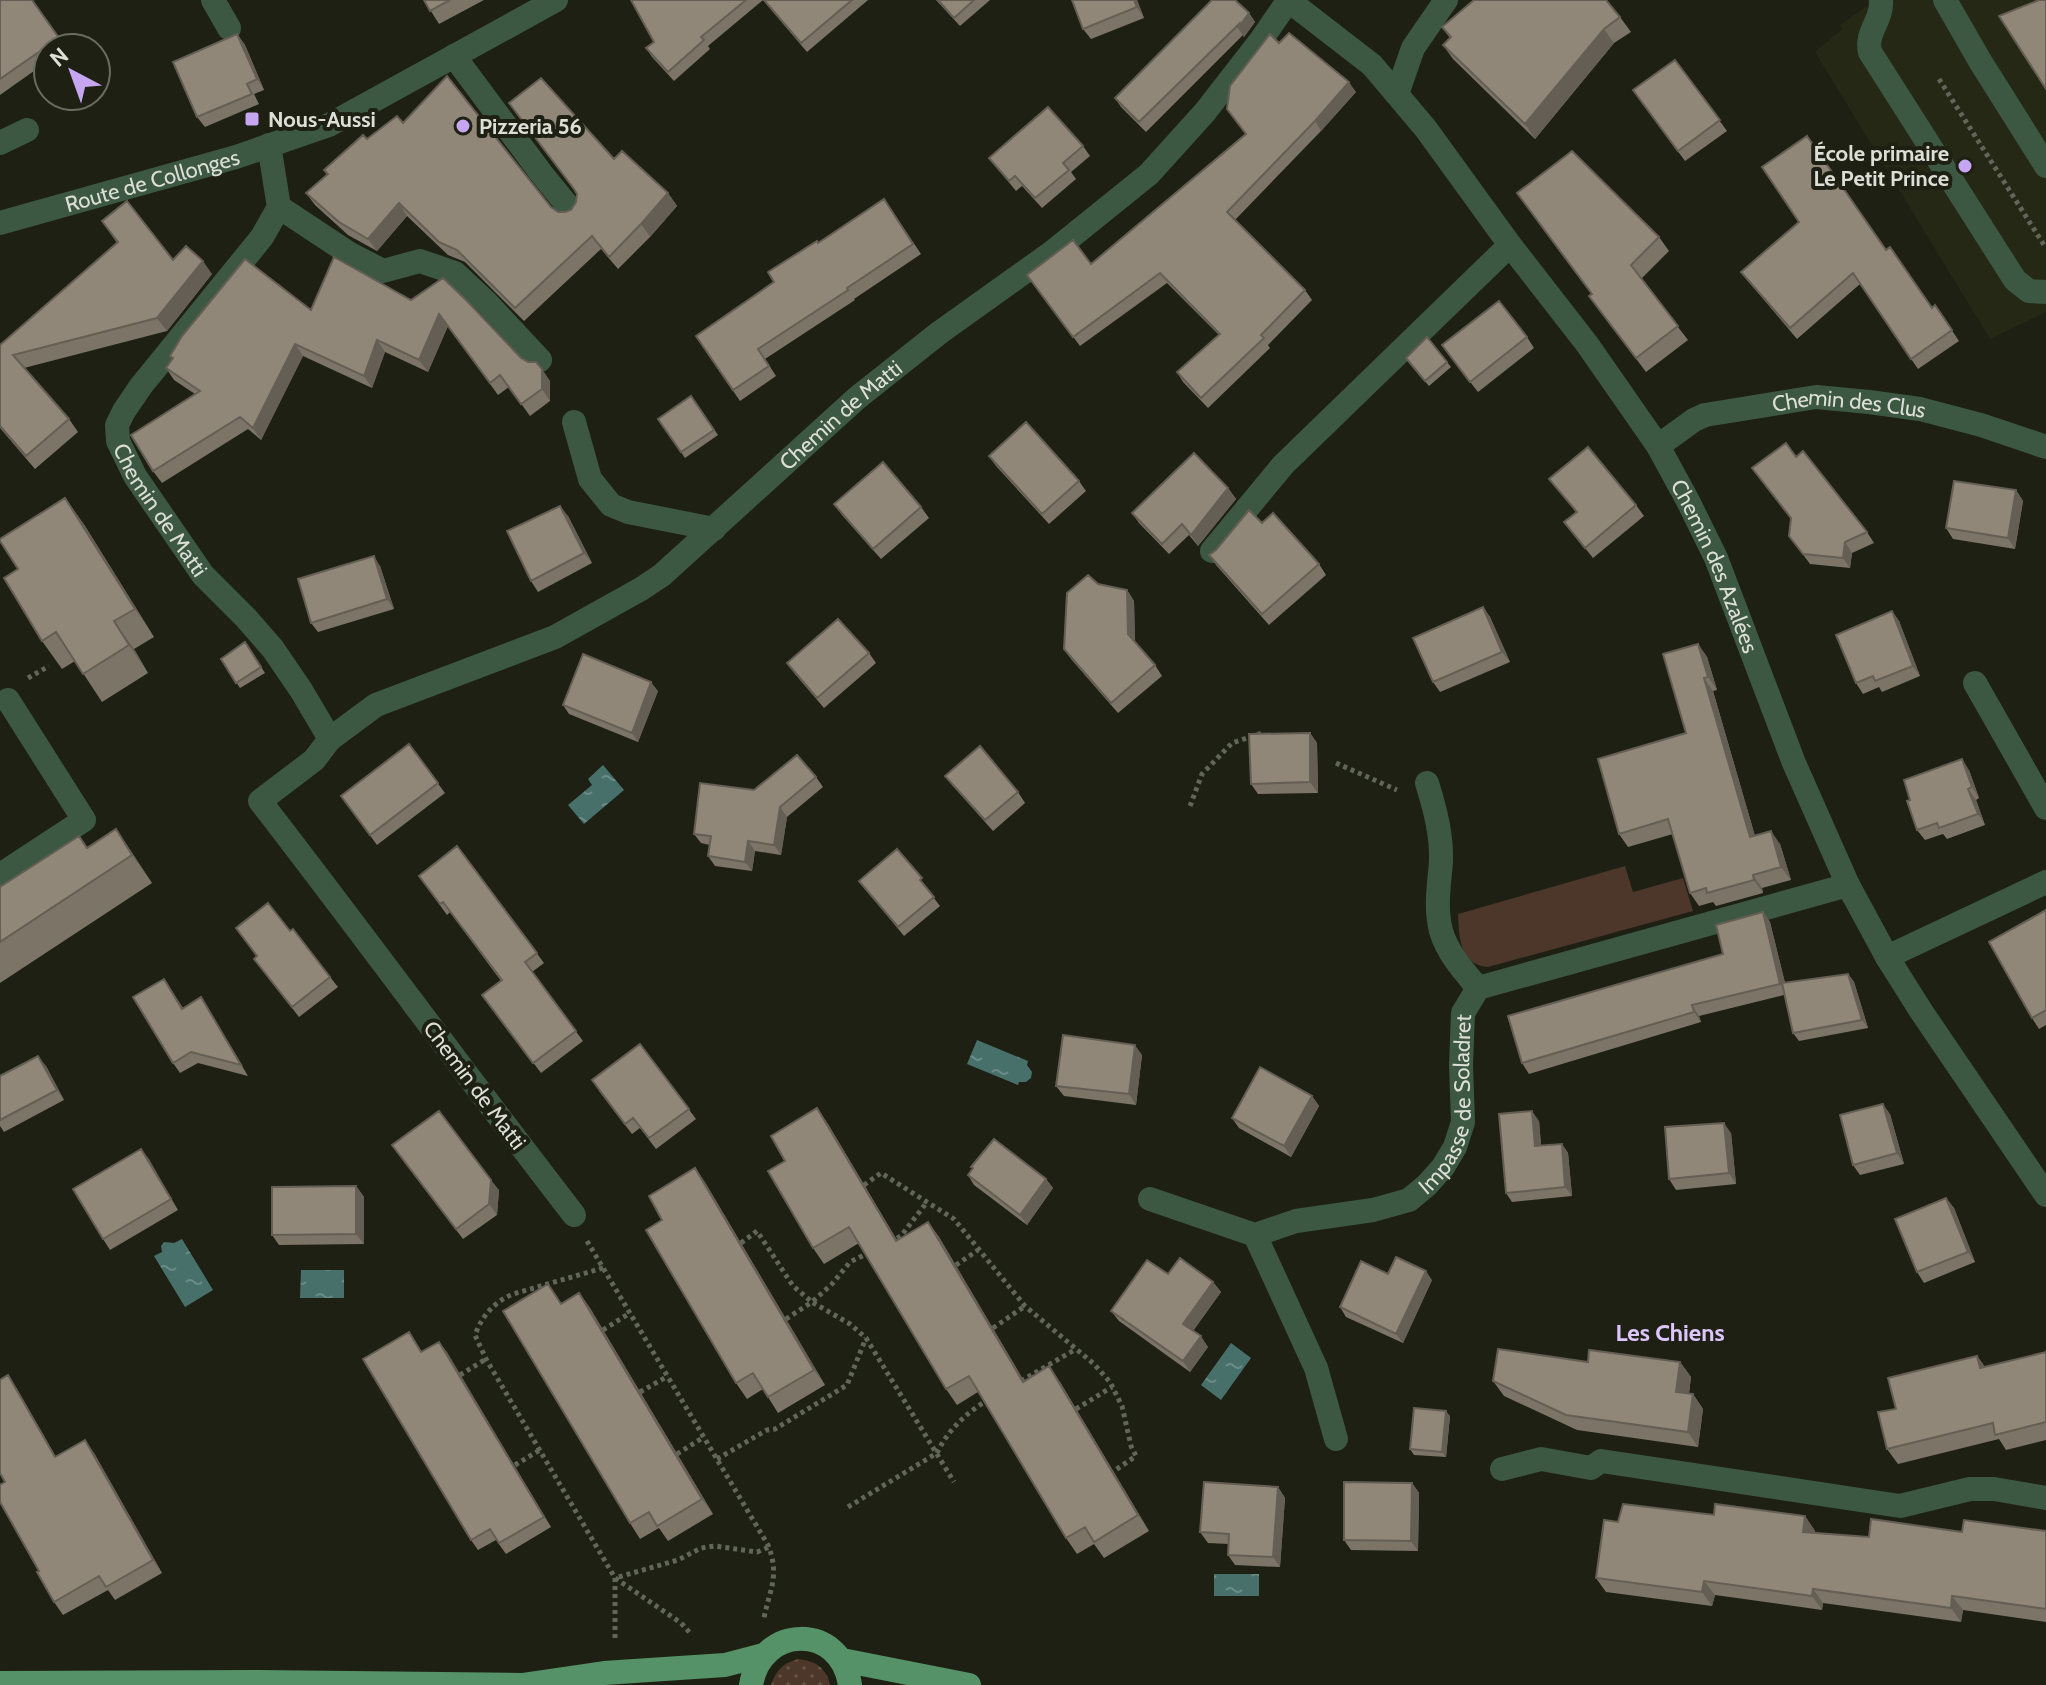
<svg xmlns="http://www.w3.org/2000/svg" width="2046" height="1685" viewBox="0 0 2046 1685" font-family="Cabin,sans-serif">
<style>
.built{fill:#252815}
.grass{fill:url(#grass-dots)}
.garden{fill:#4d362a}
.water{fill:url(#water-ripples)}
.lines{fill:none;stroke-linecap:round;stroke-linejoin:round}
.path{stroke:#626559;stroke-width:5;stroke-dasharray:4 4;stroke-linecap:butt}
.minor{stroke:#3c5843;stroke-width:24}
.major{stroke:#559267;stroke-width:24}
.wall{fill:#7c7467}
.shaded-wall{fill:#655e54}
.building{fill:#908778;stroke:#655e54;stroke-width:2}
.poi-dot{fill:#c6a6f0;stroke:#1d2013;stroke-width:3}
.labels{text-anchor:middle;stroke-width:8;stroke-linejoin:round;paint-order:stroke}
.poi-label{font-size:22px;font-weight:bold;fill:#dddfd6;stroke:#1d2013;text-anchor:start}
.street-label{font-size:22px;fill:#dddfd6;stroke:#1d2013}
.neighbourhood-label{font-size:24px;font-weight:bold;fill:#ddc5fd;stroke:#1d2013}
</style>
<defs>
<pattern id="grass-dots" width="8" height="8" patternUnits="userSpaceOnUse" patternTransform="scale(2)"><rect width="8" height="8" fill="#4d362a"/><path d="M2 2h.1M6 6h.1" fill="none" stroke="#665348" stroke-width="1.8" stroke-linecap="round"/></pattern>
<pattern id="water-ripples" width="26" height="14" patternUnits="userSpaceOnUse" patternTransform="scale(2)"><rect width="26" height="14" fill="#47706b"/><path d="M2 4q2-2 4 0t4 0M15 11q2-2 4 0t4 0" fill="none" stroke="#6a8b86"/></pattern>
</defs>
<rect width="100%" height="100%" fill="#1d2013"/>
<path class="built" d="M 1867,0 L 2046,0 L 2046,312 L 1990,339 L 1815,52 L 1842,29 L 1840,25 L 1868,5 Z"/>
<path class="grass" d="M 798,1659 C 815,1661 826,1667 830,1685 L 771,1685 C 776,1670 783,1663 798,1659 Z"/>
<path class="garden" d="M 1625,866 L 1633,892 L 1683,878 L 1693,911 L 1488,967 C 1459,965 1459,936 1458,914 Z"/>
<path class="water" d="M 603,765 L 624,790 L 584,824 L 568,805 L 592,785 L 588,779 Z
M 977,1040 L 1028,1061 L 1027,1065 L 1032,1072 L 1031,1078 L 1026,1082 L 1019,1082 L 1018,1085 L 967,1064 Z
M 182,1239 L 213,1290 L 185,1307 L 154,1256 L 162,1252 L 161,1246 L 164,1242 L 174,1243 Z
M 301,1270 L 344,1270 L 344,1298 L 300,1298 Z
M 1231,1343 L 1251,1358 L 1221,1400 L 1201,1385 Z
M 1214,1574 L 1259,1574 L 1259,1596 L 1214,1596 Z"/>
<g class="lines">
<path class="path" d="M 1939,79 L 2044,245
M 28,678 L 49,666
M 1336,763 L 1397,790
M 1190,806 L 1202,774 L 1232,743 L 1262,733
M 864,1185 L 881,1173 L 954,1219 L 1025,1306 L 1094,1364 L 1110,1382 L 1122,1406 L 1131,1446 L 1136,1456 L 1114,1471
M 587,1241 L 768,1545 C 780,1576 770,1588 764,1618
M 890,1242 L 901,1236 L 927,1202
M 741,1243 L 757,1231 L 793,1286 L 812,1302 L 832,1284 L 850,1262 L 870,1252
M 956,1265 L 978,1250
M 603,1268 L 513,1294 C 494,1302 482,1316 475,1335 L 486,1359 L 615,1578 L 681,1623 L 692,1635
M 786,1319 L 812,1302 L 850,1324 L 866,1338 L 954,1482
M 993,1328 L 1025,1306
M 603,1330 L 630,1313
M 460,1375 L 486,1359
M 1021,1381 L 1076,1349
M 640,1392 L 668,1376
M 1076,1409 L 1112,1387
M 677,1454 L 704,1437
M 717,1459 L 767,1430 L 775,1429 L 847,1385 L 866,1338
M 515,1465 L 540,1450
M 848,1507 L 937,1453 C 947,1431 967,1412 988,1400
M 615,1638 L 615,1578 L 678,1560 L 701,1548 L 715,1546 L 757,1552 L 769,1547"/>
<g class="minor">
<path d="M 213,0 L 229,28"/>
<path id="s1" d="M 1288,0 L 1372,65 L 1426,129 L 1510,245 L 1587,344 L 1658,446 L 1688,501 L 1716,558 L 1794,763 L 1848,885 L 1887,957 L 1921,1011 L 2046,1195"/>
<path d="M 1881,0 C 1883,20 1865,32 1870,52 L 2015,280 L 2029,291 L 2046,292"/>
<path d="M 1945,0 L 1980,61 L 2046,166"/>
<path d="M 454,56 L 541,173 L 571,210"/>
<path d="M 1397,94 L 1413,48 L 1446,0"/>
<path d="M 0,143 L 27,130"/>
<path id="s2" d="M 269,145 L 279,207 L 262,237 L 141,386 L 124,411 L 117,425 L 118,441 L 135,476 L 203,575 L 246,618 L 273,649 L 301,690 L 330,739"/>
<path d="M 279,207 L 350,254 L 383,271 L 420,261 L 455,273 L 486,302 L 540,360"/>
<path id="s3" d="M 0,223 L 236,157 L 329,125 L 556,0"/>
<path d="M 574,422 L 590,479 L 611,505 L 628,512 L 714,529"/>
<path id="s4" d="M 1658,446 L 1694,420 L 1705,415 L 1816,397 L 1869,402 L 1920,409 L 1981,425 L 2046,447"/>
<path d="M 1212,551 L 1283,465 L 1510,245"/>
<path d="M 1975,683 L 2046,808"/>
<path d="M 1427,783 C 1435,809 1442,835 1441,862 C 1439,886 1435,907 1441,931 C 1448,954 1463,970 1478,988"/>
<path d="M 0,875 L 84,820 L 8,700"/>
<path d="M 1887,957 L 2046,882"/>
<path id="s5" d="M 1150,1199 L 1255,1235 L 1296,1221 L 1373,1210 L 1409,1200 L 1427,1185 L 1443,1167 L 1455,1147 L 1463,1122 L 1461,1065 L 1463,1013 L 1478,988 L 1848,885"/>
<path id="s6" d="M 574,1215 C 468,1078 366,938 260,801 L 314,760 L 330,739 L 376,705 L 555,637 L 641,589 L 662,575 L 857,398 L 939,333 L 1051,253 L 1149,174 L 1205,112 L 1261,40 L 1288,1"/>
<path d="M 1255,1235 L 1316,1368 L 1336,1439"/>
<path d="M 1502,1469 L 1541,1459 L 1591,1468 L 1601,1461 L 1900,1506 L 1970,1489 L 1994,1489 L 2046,1498"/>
</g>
<path class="major" d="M 842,1660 L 969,1685
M 0,1683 L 258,1682 L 522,1685 L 604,1673 L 725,1665 L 763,1655
M 751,1685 C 761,1624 841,1623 850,1685"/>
</g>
<path class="wall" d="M 0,0 L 32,0 L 66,48 L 48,48 L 48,61 L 0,95 Z
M 424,0 L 484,0 L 439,24 Z
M 631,0 L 763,0 L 708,46 L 710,49 L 674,81 L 652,57 L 646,48 L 654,42 Z
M 763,0 L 868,0 L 807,52 Z
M 936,0 L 990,0 L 960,26 Z
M 1072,0 L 1137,0 L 1144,18 L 1091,39 L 1083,29 Z
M 1249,13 L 1255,22 L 1244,37 L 1243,35 L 1146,132 L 1121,107 L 1115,98 Z
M 1620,17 L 1631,32 L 1614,43 L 1535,139 L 1453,59 L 1443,45 L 1450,38 L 1442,27 Z
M 237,34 L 245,45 L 264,90 L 254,94 L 259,104 L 205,127 L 197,117 Z
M 1279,43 L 1356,92 L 1321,131 L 1235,220 L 1305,290 L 1312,300 L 1268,345 L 1270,348 L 1208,408 L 1183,382 L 1177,372 L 1219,335 L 1167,283 L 1080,346 L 1027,275 L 1091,264 L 1245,134 Z
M 1675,60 L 1727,131 L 1685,161 L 1633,90 Z
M 509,103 L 614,159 L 668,193 L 677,206 L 650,237 L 618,269 L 601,249 L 524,321 L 465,262 L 448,255 L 407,216 L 377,251 L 348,235 L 315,205 L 306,193 L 327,175 L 324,170 L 367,139 L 403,123 L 558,212 L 565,212 L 571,210 L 576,202 L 577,194 L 576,192 Z
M 1083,146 L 1090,156 L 1071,172 L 1076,179 L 1042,208 L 1022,186 L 1016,191 L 989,158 Z
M 884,199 L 921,254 L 854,299 L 855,300 L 765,359 L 776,376 L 740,401 L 696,336 L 774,282 L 818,243 Z
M 102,221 L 173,260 L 212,274 L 167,331 L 24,368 L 69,419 L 78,432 L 35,469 L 0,428 L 0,345 L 117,243 Z
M 1659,237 L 1669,251 L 1641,279 L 1688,340 L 1646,372 L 1589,296 Z
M 1886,250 L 1932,308 L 1935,305 L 1959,341 L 1918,369 L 1860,284 L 1797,339 L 1749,282 L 1741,272 Z
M 411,300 L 521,358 L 550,381 L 550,401 L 530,416 L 509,387 L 498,395 L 448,326 L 428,372 L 385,352 L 372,388 L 303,356 L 261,440 L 248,429 L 162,483 L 153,471 L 195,394 L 174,380 L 166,368 L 172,359 L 170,356 L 311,310 Z
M 1527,337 L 1534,348 L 1478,392 L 1450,356 Z
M 1447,362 L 1451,367 L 1429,386 L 1409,363 Z
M 691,396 L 718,435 L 685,458 L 658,419 Z
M 989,456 L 1079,481 L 1086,491 L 1049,524 L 996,466 Z
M 1796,457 L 1867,532 L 1874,543 L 1852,553 L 1850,568 L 1810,564 L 1789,536 L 1791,519 L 1752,468 Z
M 1549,479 L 1636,505 L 1644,516 L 1593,558 L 1564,522 L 1576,512 Z
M 1228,488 L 1236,499 L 1198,546 L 1189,535 L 1169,554 L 1139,523 L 1132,513 Z
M 2016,490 L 2023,501 L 2015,549 L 1953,539 L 1946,528 Z
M 65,498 L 85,526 L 154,637 L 134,649 L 148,673 L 102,702 L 75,661 L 62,669 L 42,641 L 18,569 Z
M 834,504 L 921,507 L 929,518 L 881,559 L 842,515 Z
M 568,516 L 592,563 L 538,592 L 531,581 Z
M 1209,555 L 1319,564 L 1326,575 L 1269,625 L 1216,565 Z
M 380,566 L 394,609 L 318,632 L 311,623 Z
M 1098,584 L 1127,590 L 1134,601 L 1135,642 L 1155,665 L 1162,676 L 1118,713 L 1071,659 L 1064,649 Z
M 1483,607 L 1490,617 L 1510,662 L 1440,692 L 1433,682 Z
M 1892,611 L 1899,621 L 1920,676 L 1882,692 L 1879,687 L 1863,694 L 1856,683 Z
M 245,642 L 265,673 L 240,688 L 221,659 Z
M 1698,644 L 1707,657 L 1717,690 L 1713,691 L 1755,836 L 1780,844 L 1791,880 L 1762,888 L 1763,893 L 1716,906 L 1713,902 L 1699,906 L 1690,893 L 1673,834 L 1628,847 L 1619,834 L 1686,733 Z
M 869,653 L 876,663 L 824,708 L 795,674 L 787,663 Z
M 658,691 L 638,742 L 569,714 L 563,705 Z
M 1310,733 L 1317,743 L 1318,793 L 1258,794 L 1251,784 Z
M 409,744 L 445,793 L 377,845 L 341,796 Z
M 1969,770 L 1979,798 L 1976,800 L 1985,825 L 1947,839 L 1943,834 L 1925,840 L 1917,830 Z
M 945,776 L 1018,792 L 1025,803 L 993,831 L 953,786 Z
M 816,777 L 823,787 L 787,817 L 781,855 L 755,851 L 752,871 L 715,866 L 708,856 L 710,845 L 701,843 L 694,834 L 754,790 Z
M 116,829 L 152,883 L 0,983 L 0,887 L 87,847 Z
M 457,846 L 544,963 L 532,972 L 583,1041 L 541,1073 L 482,995 L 501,981 L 450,912 L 447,915 L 419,876 Z
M 859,881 L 928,888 L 927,889 L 940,906 L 904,936 Z
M 2046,910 L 2046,1025 L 2039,1029 L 2032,1018 Z
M 1763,912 L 1770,922 L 1785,983 L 1848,974 L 1854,982 L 1868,1028 L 1799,1041 L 1793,1033 L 1784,995 L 1699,1016 L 1701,1022 L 1529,1074 L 1522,1063 L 1723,954 Z
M 290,931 L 330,977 L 338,987 L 299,1017 L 254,959 Z
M 164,979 L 183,1008 L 201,997 L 248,1076 L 198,1063 L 180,1073 L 173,1063 Z
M 640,1044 L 696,1119 L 656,1149 L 640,1128 L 632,1134 L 599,1091 Z
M 1142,1055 L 1136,1105 L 1064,1096 L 1056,1086 Z
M 46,1066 L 64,1100 L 4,1132 L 0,1126 L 0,1076 Z
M 1312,1096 L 1319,1106 L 1291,1157 L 1239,1128 L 1232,1118 Z
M 1890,1114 L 1904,1164 L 1860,1175 L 1853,1165 Z
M 1539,1121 L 1541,1146 L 1562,1144 L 1568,1153 L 1572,1196 L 1512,1202 L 1506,1193 Z
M 828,1124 L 897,1240 L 928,1222 L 939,1237 L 1024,1381 L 1060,1382 L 1149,1531 L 1104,1558 L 1094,1544 L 1077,1554 L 1066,1538 L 978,1392 L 957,1405 L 946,1389 L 859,1243 L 824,1264 L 813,1248 L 785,1161 Z
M 1731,1133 L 1736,1184 L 1676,1190 L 1669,1179 Z
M 141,1149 L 178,1210 L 110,1250 L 103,1239 Z
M 399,1155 L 499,1190 L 497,1215 L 463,1239 Z
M 695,1168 L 706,1184 L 825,1385 L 778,1413 L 763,1389 L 747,1399 L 736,1383 L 662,1220 Z
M 968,1175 L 1046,1179 L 1053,1188 L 1027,1225 L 974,1185 Z
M 356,1186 L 364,1197 L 364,1244 L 279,1245 L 272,1235 Z
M 1946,1198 L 1954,1208 L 1975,1262 L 1924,1283 L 1917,1272 Z
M 1168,1274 L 1213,1282 L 1221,1292 L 1193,1331 L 1208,1347 L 1190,1372 L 1119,1321 L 1111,1311 Z
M 1432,1280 L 1403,1343 L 1346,1317 L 1340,1307 Z
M 579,1293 L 590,1308 L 713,1514 L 668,1541 L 659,1528 L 640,1539 L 630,1523 L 562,1303 Z
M 439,1342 L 551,1527 L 506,1554 L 496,1540 L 478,1550 L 471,1540 L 416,1343 L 422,1352 Z
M 2046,1352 L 2046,1440 L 2006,1450 L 1999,1439 L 1898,1464 L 1887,1449 L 1896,1409 L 1977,1356 L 1985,1367 Z
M 1588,1362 L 1680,1362 L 1691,1377 L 1689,1394 L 1693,1394 L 1703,1409 L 1698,1447 L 1577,1430 L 1504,1396 L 1493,1381 Z
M 17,1389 L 56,1457 L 94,1453 L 162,1573 L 115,1600 L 108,1590 L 63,1615 L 54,1602 L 5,1482 Z
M 1450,1416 L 1446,1457 L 1414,1455 L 1410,1449 Z
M 1412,1483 L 1419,1493 L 1418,1551 L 1351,1550 L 1344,1540 Z
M 1278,1487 L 1285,1498 L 1280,1567 L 1235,1565 L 1228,1555 L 1228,1544 L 1208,1543 L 1200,1532 Z
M 1714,1515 L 1805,1516 L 1815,1531 L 1815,1533 L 1869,1537 L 1962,1532 L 2046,1531 L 2046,1622 L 1963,1610 L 1961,1622 L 1823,1603 L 1822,1610 L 1715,1595 L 1712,1606 L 1606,1592 L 1596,1578 L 1618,1522 Z"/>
<path class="shaded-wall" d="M 1134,0 L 1137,0 L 1144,18 L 1137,7 Z
M 1249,13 L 1255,22 L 1244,37 L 1238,28 Z
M 1604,29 L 1614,43 L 1535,139 L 1525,124 Z
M 237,34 L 245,45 L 264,90 L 257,79 Z
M 1349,82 L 1356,92 L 1321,131 L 1315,121 Z
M 668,193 L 677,206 L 650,237 L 641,224 Z
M 399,203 L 407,216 L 377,251 L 368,239 Z
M 203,261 L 212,274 L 167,331 L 157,318 Z
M 439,314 L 448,326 L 428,372 L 419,360 Z
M 377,340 L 385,352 L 372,388 L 364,376 Z
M 295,344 L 303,356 L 261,440 L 253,428 Z
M 542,369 L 550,381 L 550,401 L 542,389 Z
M 1228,488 L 1236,499 L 1198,546 L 1191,535 Z
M 2016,490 L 2023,501 L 2015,549 L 2008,538 Z
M 65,498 L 85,526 L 154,637 L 135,609 Z
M 560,506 L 568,516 L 592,563 L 584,553 Z
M 1845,542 L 1852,553 L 1850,568 L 1843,558 Z
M 374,556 L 380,566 L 394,609 L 387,599 Z
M 1127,590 L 1134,601 L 1135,644 L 1128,634 Z
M 1483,607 L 1490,617 L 1510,662 L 1502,652 Z
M 1892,611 L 1899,621 L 1920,676 L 1913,666 Z
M 114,621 L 134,649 L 148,673 L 129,645 Z
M 1698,644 L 1707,657 L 1717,690 L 1708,677 Z
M 1704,678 L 1713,691 L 1759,850 L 1750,837 Z
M 651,682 L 658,691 L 638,742 L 632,733 Z
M 1310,733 L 1317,743 L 1318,793 L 1310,782 Z
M 1962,759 L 1969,770 L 1979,798 L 1972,787 Z
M 1968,789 L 1976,800 L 1985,825 L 1978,814 Z
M 780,807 L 787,817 L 781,855 L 774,845 Z
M 116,829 L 135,857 L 152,883 L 132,855 Z
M 1771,831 L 1780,844 L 1791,880 L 1781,867 Z
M 748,841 L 755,851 L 752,871 L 745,862 Z
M 1753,875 L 1762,888 L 1763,893 L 1754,880 Z
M 1763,912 L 1770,922 L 1788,995 L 1780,984 Z
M 1848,974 L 1854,982 L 1868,1028 L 1862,1020 Z
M 1692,1005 L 1699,1016 L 1701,1022 L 1694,1012 Z
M 1135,1045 L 1142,1055 L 1136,1105 L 1129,1094 Z
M 38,1056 L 46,1066 L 64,1100 L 57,1090 Z
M 1312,1096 L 1319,1106 L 1291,1157 L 1284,1146 Z
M 1883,1104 L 1890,1114 L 1904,1164 L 1897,1153 Z
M 817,1108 L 828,1124 L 906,1256 L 896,1241 Z
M 1532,1111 L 1539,1121 L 1542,1155 L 1535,1146 Z
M 1724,1123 L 1731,1133 L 1736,1184 L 1729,1173 Z
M 1562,1144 L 1568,1153 L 1572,1196 L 1565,1187 Z
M 141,1149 L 149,1159 L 178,1210 L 171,1199 Z
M 695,1168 L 706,1184 L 825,1385 L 814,1370 Z
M 1046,1179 L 1053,1188 L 1027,1225 L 1020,1215 Z
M 491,1180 L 499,1190 L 497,1215 L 489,1204 Z
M 356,1186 L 364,1197 L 364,1244 L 356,1234 Z
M 1946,1198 L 1954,1208 L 1975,1262 L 1968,1252 Z
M 928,1222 L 939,1237 L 1034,1398 L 1023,1382 Z
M 1426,1271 L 1432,1280 L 1403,1343 L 1396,1334 Z
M 1213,1282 L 1221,1292 L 1190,1335 L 1183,1324 Z
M 579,1293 L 590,1308 L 713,1514 L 702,1499 Z
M 1201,1336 L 1208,1347 L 1190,1372 L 1183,1361 Z
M 439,1342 L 447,1352 L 551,1527 L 544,1517 Z
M 1977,1356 L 1988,1371 L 1980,1368 Z
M 1680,1362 L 1691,1377 L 1687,1407 L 1676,1392 Z
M 1049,1366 L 1060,1382 L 1149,1531 L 1138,1515 Z
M 8,1375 L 17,1389 L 64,1471 L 55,1457 Z
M 1693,1394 L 1703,1409 L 1698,1447 L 1688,1432 Z
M 1446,1411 L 1450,1416 L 1446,1457 L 1442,1452 Z
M 85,1440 L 94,1453 L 162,1573 L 153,1560 Z
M 1412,1483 L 1419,1493 L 1418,1551 L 1411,1541 Z
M 1278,1487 L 1285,1498 L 1280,1567 L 1273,1557 Z
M 1805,1516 L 1815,1531 L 1813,1547 L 1803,1532 Z
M 1704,1581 L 1715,1595 L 1712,1606 L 1702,1592 Z
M 1813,1589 L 1823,1603 L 1822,1610 L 1812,1596 Z
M 1952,1596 L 1963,1610 L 1961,1622 L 1951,1608 Z"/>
<path class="building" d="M 0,0 L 32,0 L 59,38 L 0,79 Z
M 424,0 L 450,0 L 430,11 Z
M 631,0 L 746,0 L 701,37 L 704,40 L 668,72 L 646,48 L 654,42 Z
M 764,0 L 852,0 L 801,43 Z
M 938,0 L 974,0 L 954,18 Z
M 1072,0 L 1134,0 L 1137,7 L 1083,29 Z
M 1212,0 L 1235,0 L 1249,13 L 1238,28 L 1239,24 L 1139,122 L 1115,98 Z
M 1474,0 L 1606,0 L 1620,17 L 1604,29 L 1525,124 L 1443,45 L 1451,37 L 1442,27 Z
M 2039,0 L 2046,0 L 2046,89 L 1999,16 Z
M 1289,33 L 1349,82 L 1315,121 L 1227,212 L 1305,290 L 1261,335 L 1264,338 L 1201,398 L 1177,372 L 1220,334 L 1160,273 L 1073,337 L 1027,275 L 1073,240 L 1091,264 L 1246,134 L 1227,109 L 1230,86 L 1270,34 L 1279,43 Z
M 237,34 L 257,79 L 247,84 L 252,94 L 197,117 L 173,62 Z
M 1675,60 L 1720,120 L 1678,151 L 1633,90 Z
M 447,76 L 551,207 L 558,212 L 565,212 L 571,210 L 576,202 L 577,194 L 574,189 L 509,103 L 541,78 L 614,159 L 622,151 L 668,193 L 641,224 L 609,257 L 592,236 L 515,308 L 457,250 L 439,242 L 399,203 L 368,239 L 339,222 L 306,193 L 328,174 L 324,170 L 363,135 L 367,139 L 397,116 L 403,123 Z
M 1048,107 L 1083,146 L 1063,163 L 1069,170 L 1035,198 L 1015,176 L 1009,181 L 989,158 Z
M 1807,136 L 1886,250 L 1890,247 L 1932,308 L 1935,305 L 1952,330 L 1911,359 L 1853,273 L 1790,328 L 1741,272 L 1799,222 L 1762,167 Z
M 1572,151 L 1659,237 L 1631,265 L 1678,326 L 1636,358 L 1589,296 L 1592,294 L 1517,193 Z
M 884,199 L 913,244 L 847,288 L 848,290 L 758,349 L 769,366 L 733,390 L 696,336 L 774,282 L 768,272 L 817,241 L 818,243 Z
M 127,201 L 173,260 L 186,246 L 203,261 L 157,318 L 13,355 L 69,419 L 26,456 L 0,426 L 0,345 L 118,242 L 102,221 Z
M 334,257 L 411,300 L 443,278 L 467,301 L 521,358 L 528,362 L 536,362 L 542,369 L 542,389 L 521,404 L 500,375 L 490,383 L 439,314 L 419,360 L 377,340 L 364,376 L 295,344 L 253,428 L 240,417 L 153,471 L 131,435 L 200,391 L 166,368 L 173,358 L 170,356 L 182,336 L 245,259 L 311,310 Z
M 1499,301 L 1527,337 L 1470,382 L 1442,345 Z
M 1427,337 L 1447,362 L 1425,381 L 1406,358 Z
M 691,396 L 714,430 L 681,452 L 658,419 Z
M 1026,422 L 1079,481 L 1042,514 L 989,456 Z
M 1786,443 L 1796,457 L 1803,451 L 1867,532 L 1845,542 L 1843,558 L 1803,554 L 1789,536 L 1791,518 L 1752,468 Z
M 1588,447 L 1636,505 L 1585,548 L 1564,522 L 1577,512 L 1549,479 Z
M 1194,453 L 1228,488 L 1191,535 L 1182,524 L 1162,544 L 1132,513 Z
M 883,462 L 921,507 L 873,549 L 834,504 Z
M 1954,481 L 2016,490 L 2008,538 L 1946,528 Z
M 65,498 L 135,609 L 114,621 L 129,645 L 83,674 L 56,632 L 42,641 L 4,578 L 18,569 L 0,541 L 0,539 Z
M 560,506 L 584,553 L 531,581 L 507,531 Z
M 1249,510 L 1262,523 L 1273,513 L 1319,564 L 1262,614 L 1209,555 L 1216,550 Z
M 374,556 L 387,599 L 311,623 L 298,579 Z
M 1088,575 L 1098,584 L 1127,590 L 1128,634 L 1155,665 L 1111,703 L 1064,649 L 1067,593 Z
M 1483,607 L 1502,652 L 1433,682 L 1413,638 Z
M 1892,611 L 1913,666 L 1875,681 L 1873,676 L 1856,683 L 1836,635 Z
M 838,619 L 869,653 L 817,698 L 787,663 Z
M 245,642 L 261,667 L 236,683 L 221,659 Z
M 1698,644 L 1708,677 L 1704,678 L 1750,837 L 1771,831 L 1781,867 L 1753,875 L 1754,880 L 1707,893 L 1706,888 L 1690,893 L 1668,819 L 1619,834 L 1598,759 L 1686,733 L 1663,654 Z
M 583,654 L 651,682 L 632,733 L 563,705 Z
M 1310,733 L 1310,782 L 1251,784 L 1249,734 Z
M 409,744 L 438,783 L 370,835 L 341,796 Z
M 980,746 L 1018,792 L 985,820 L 945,776 Z
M 797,755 L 816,777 L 780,807 L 774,845 L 748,841 L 745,862 L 708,856 L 711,836 L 694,834 L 700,783 L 754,790 Z
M 1962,759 L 1972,787 L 1968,789 L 1978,814 L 1939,828 L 1937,823 L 1917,830 L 1907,801 L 1910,800 L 1904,780 Z
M 116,829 L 132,855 L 0,942 L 0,887 L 79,836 L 87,848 Z
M 457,846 L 537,953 L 525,962 L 576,1031 L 533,1063 L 482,995 L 502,980 L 443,902 L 440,904 L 419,876 Z
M 897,849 L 922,878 L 920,880 L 934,897 L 898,927 L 859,881 Z
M 268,903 L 290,931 L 293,929 L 330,977 L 292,1007 L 254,959 L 257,956 L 236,928 Z
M 2046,910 L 2046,1010 L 2032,1018 L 1989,942 Z
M 1763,912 L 1780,984 L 1692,1005 L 1694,1012 L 1522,1063 L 1508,1016 L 1723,954 L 1716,925 Z
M 1848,974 L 1862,1020 L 1793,1033 L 1782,983 Z
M 164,979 L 182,1009 L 201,997 L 241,1065 L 191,1052 L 173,1063 L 133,997 Z
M 1063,1035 L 1135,1045 L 1129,1094 L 1056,1086 Z
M 640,1044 L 689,1109 L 649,1138 L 633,1118 L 625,1124 L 592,1080 Z
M 38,1056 L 57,1090 L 0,1120 L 0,1076 Z
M 1260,1067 L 1312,1096 L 1284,1146 L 1232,1118 Z
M 1883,1104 L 1897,1153 L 1853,1165 L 1840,1115 Z
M 817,1108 L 896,1241 L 928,1222 L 1023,1382 L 1049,1366 L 1138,1515 L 1094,1542 L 1085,1527 L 1066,1538 L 969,1376 L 946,1389 L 849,1227 L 813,1248 L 768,1171 L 785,1161 L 771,1136 Z
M 439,1111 L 491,1180 L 489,1204 L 456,1229 L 392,1145 Z
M 1532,1111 L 1535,1146 L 1562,1144 L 1565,1187 L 1506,1193 L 1499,1114 Z
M 1724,1123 L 1729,1173 L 1669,1179 L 1665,1127 Z
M 994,1139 L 1046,1179 L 1020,1215 L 968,1175 L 973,1168 L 971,1167 Z
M 141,1149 L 171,1199 L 103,1239 L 73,1189 Z
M 695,1168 L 814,1370 L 768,1397 L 753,1373 L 736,1383 L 646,1230 L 662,1220 L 649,1196 Z
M 356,1186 L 356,1234 L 272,1235 L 272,1187 Z
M 1946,1198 L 1968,1252 L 1917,1272 L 1895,1219 Z
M 1396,1257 L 1426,1271 L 1396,1334 L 1340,1307 L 1361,1261 L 1388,1274 Z
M 1180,1258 L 1213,1282 L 1183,1324 L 1201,1336 L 1183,1361 L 1111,1311 L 1147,1260 L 1168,1274 Z
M 548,1284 L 561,1304 L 579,1293 L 702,1499 L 657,1526 L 649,1512 L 630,1523 L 503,1311 Z
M 409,1332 L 421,1352 L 439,1342 L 544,1517 L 499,1543 L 490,1529 L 471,1540 L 363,1359 Z
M 1498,1349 L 1588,1362 L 1589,1350 L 1680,1362 L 1676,1392 L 1693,1394 L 1688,1432 L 1566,1415 L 1493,1381 Z
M 2046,1352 L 2046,1422 L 1995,1435 L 1993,1423 L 1887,1449 L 1878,1412 L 1896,1409 L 1888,1378 L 1977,1356 L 1980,1368 Z
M 8,1375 L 55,1457 L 85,1440 L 153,1560 L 106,1587 L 99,1576 L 54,1602 L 37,1572 L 39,1571 L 0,1502 L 0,1485 L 5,1482 L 0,1473 L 0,1380 Z
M 1414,1408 L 1446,1411 L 1442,1452 L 1410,1449 Z
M 1204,1482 L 1278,1487 L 1273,1557 L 1228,1555 L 1229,1534 L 1200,1532 Z
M 1344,1482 L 1412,1483 L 1411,1541 L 1344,1540 Z
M 1623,1504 L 1714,1515 L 1715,1504 L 1805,1516 L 1803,1532 L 1869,1537 L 1871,1519 L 1962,1532 L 1964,1520 L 2046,1531 L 2046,1609 L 1952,1596 L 1951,1608 L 1813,1589 L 1812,1596 L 1704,1581 L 1702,1592 L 1596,1578 L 1604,1520 L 1618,1522 Z"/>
<g class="poi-dot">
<rect x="244" y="111" width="16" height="16" rx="4"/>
<circle cx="463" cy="126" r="8"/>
<circle cx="1965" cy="166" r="8"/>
</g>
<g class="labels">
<g class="poi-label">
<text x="268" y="127">Nous-Aussi</text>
<text x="479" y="134">Pizzeria 56</text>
<text x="1949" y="161" text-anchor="end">École primaire<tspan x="1949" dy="25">Le Petit Prince</tspan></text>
</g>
<g class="street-label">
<text dy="8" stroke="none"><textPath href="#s3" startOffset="158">Route de Collonges</textPath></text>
<text dy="8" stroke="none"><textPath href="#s4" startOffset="202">Chemin des Clus</textPath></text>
<text dy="8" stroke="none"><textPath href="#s6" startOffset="1226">Chemin de Matti</textPath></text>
<text dy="8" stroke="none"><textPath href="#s2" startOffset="432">Chemin de Matti</textPath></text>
<text dy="8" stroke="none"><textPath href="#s1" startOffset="716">Chemin des Azalées</textPath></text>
<text transform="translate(475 1085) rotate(53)" y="8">Chemin de Matti</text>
<text dy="8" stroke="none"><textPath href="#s5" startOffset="380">Impasse de Soladret</textPath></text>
</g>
<g class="neighbourhood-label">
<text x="1670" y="1341">Les Chiens</text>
</g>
</g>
<g transform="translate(72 72) rotate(319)"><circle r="38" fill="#1d2013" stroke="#6a6c61" stroke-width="2"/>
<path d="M0-6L14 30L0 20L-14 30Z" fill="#c6a6f0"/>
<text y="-12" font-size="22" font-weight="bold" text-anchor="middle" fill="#dddfd6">N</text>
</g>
</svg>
